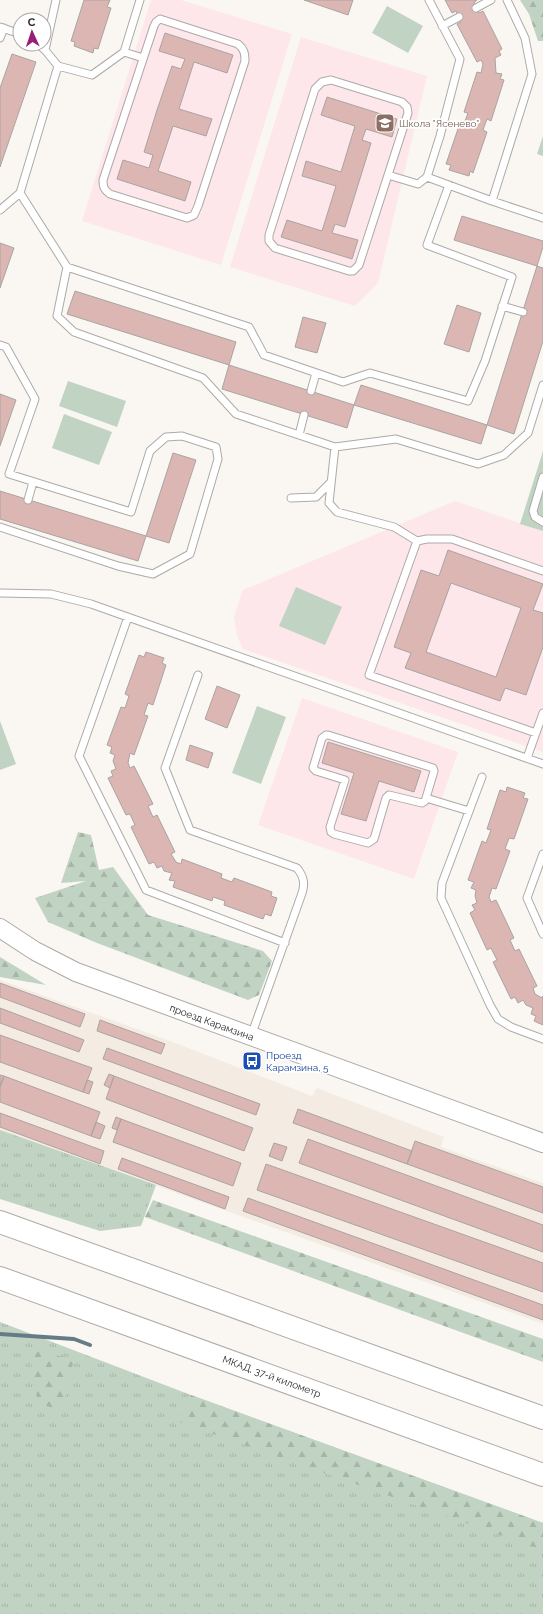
<svg xmlns="http://www.w3.org/2000/svg" width="543" height="1614" viewBox="0 0 543 1614" font-family="Raleway,sans-serif">
<style>
.built{fill:#f4ece2}
.education{fill:#fde7ea}
.grass{fill:url(#grass-tufts)}
.forest{fill:url(#forest-firs)}
.park{fill:#c1d3c2}
.lines{fill:none;stroke-linecap:round;stroke-linejoin:round}
.stream{stroke:#657c86;stroke-width:4}
.building{fill:#dbb6b2;stroke:#a9a4a3;fill-rule:evenodd}
.service-casing{stroke:#adaaa7;stroke-width:9}
.tertiary-casing{stroke:#adaaa7;stroke-width:20}
.trunk-casing{stroke:#adaaa7;stroke-width:24}
.service{stroke:#fff;stroke-width:7}
.tertiary{stroke:#fff;stroke-width:18}
.trunk{stroke:#fff;stroke-width:22}
.labels{text-anchor:middle;stroke-width:3.5;stroke-linejoin:round;paint-order:stroke}
.education-label{font-size:10px;fill:#785e54;stroke:#fff;text-anchor:start}
.street-label{font-size:10px;fill:#272625;stroke:#fff}
.transit-label{font-size:10px;fill:#164399;stroke:#fff;text-anchor:start}
</style>
<defs>
<pattern id="grass-tufts" width="24" height="20" patternUnits="userSpaceOnUse"><rect width="24" height="20" fill="#c1d3c2"/><path d="M3 7l-1-3M5 7V3M7 7l1-3M15 17l-1-3M17 17v-4M19 17l1-3" fill="none" stroke="#a6b5a7"/></pattern>
<pattern id="forest-firs" width="22" height="20" patternUnits="userSpaceOnUse"><rect width="22" height="20" fill="#c1d3c2"/><path d="M5 1l3.5 6h-7zM16 11l3.5 6h-7z" fill="#a6b5a7"/></pattern>
</defs>
<rect width="100%" height="100%" fill="#faf7f3"/>
<path class="built" d="M 0,980 L 165,1039 L 312,1096 L 317,1088 L 444,1137 L 441,1147 L 543,1183 L 543,1324 L 0,1130 Z"/>
<path class="education" d="M 151,0 L 181,0 L 292,34 L 221,265 L 82,221 Z
M 301,37 L 427,76 L 378,283 L 355,306 L 230,267 Z
M 455,501 L 543,531 L 543,752 L 243,649 L 237,636 L 234,617 L 243,590 Z
M 302,698 L 458,752 L 414,879 L 258,825 Z"/>
<path class="grass" d="M 0,1130 L 156,1185 L 141,1226 L 100,1231 L 0,1199 Z
M 0,1322 L 191,1395 L 543,1523 L 543,1614 L 0,1614 Z"/>
<path class="forest" d="M 520,0 L 543,0 L 543,41 L 538,41 L 529,14 Z
M 78,832 L 91,835 L 99,870 L 113,867 L 148,915 L 263,951 L 272,961 L 259,995 L 248,1000 L 97,943 L 48,922 L 35,898 L 86,881 L 61,883 Z
M 0,957 L 46,985 L 0,977 Z
M 153,1200 L 543,1339 L 543,1362 L 145,1217 Z
M 29,1350 L 74,1359 L 62,1410 L 38,1404 Z
M 191,1395 L 543,1523 L 543,1550 L 179,1422 Z"/>
<path class="park" d="M 387,6 L 423,26 L 408,53 L 372,33 Z
M 543,136 L 543,156 L 537,154 Z
M 68,381 L 126,401 L 117,427 L 59,406 Z
M 64,414 L 112,432 L 99,465 L 52,448 Z
M 543,451 L 543,531 L 520,524 Z
M 296,587 L 342,607 L 325,645 L 279,626 Z
M 257,706 L 286,717 L 261,784 L 232,773 Z
M 0,721 L 16,764 L 0,770 Z"/>
<g class="lines">
<path class="stream" d="M 0,1334 L 74,1339 L 90,1345"/>
</g>
<path class="building" d="M 84,0 L 110,0 L 107,7 L 111,8 L 98,49 L 94,48 L 93,53 L 74,46 L 75,42 L 71,41 Z
M 304,0 L 353,0 L 348,15 Z
M 445,0 L 477,0 L 474,3 L 476,8 L 479,13 L 483,11 L 502,49 L 499,51 L 501,55 L 495,58 L 496,73 L 502,74 L 500,79 L 504,80 L 491,121 L 487,119 L 483,130 L 487,132 L 473,173 L 470,171 L 469,176 L 449,170 L 451,165 L 446,164 L 460,123 L 464,124 L 468,113 L 464,112 L 477,72 L 481,73 L 483,64 L 481,60 L 477,62 L 457,24 L 461,22 L 456,11 L 452,13 Z
M 165,33 L 233,55 L 227,73 L 194,62 L 179,109 L 212,119 L 206,136 L 173,126 L 158,171 L 191,182 L 185,201 L 117,179 L 123,160 L 149,168 L 153,155 L 144,152 L 157,110 L 172,66 L 181,69 L 185,59 L 159,51 Z
M 12,54 L 36,62 L 0,167 L 0,88 Z
M 327,97 L 397,119 L 392,137 L 366,129 L 362,140 L 371,143 L 345,227 L 335,224 L 332,233 L 358,240 L 352,259 L 281,237 L 287,220 L 322,231 L 336,186 L 302,176 L 306,161 L 341,172 L 355,126 L 321,115 Z
M 462,216 L 543,241 L 543,247 L 537,266 L 454,240 Z
M 0,243 L 14,248 L 0,288 Z
M 537,266 L 543,268 L 543,341 L 514,434 L 487,425 Z
M 75,291 L 236,342 L 229,365 L 67,314 Z
M 457,305 L 481,313 L 469,352 L 444,344 Z
M 303,317 L 326,323 L 317,353 L 295,347 Z
M 229,365 L 354,405 L 347,428 L 222,389 Z
M 361,385 L 487,425 L 481,444 L 354,405 Z
M 0,394 L 16,400 L 0,446 Z
M 173,453 L 196,460 L 169,543 L 146,536 Z
M 0,491 L 146,536 L 138,561 L 0,519 Z
M 448,550 L 543,584 L 533,610 L 543,613 L 543,647 L 526,695 L 505,688 L 500,701 L 405,668 L 411,653 L 394,647 L 421,570 L 439,576 ZM 451,583 L 521,608 L 496,677 L 426,652 Z
M 146,652 L 164,658 L 162,663 L 166,665 L 153,705 L 148,703 L 144,715 L 148,716 L 134,755 L 130,753 L 128,763 L 130,768 L 134,766 L 153,804 L 148,806 L 153,817 L 157,815 L 175,852 L 171,854 L 176,862 L 181,864 L 182,859 L 222,874 L 221,878 L 232,882 L 234,878 L 272,892 L 271,896 L 277,898 L 271,916 L 265,914 L 263,919 L 224,905 L 225,901 L 213,897 L 212,901 L 173,887 L 175,881 L 169,880 L 172,873 L 164,871 L 162,866 L 157,868 L 154,862 L 149,864 L 131,827 L 135,825 L 130,814 L 126,815 L 108,778 L 113,776 L 111,771 L 116,769 L 113,761 L 115,755 L 110,753 L 112,747 L 107,745 L 121,707 L 125,708 L 129,696 L 125,694 L 139,655 L 144,657 Z
M 217,686 L 240,695 L 227,728 L 205,719 Z
M 328,742 L 421,771 L 414,792 L 379,781 L 366,821 L 341,814 L 354,773 L 322,763 Z
M 190,745 L 213,753 L 208,768 L 186,760 Z
M 507,787 L 525,793 L 523,798 L 528,799 L 514,839 L 509,838 L 505,849 L 510,851 L 496,889 L 492,888 L 489,897 L 491,902 L 496,900 L 514,938 L 510,940 L 515,951 L 519,949 L 537,986 L 533,988 L 535,994 L 542,998 L 543,996 L 543,1025 L 534,1021 L 536,1016 L 531,1014 L 533,1008 L 526,1005 L 523,1000 L 518,1003 L 515,997 L 511,999 L 493,962 L 497,960 L 491,948 L 487,950 L 470,913 L 475,910 L 472,905 L 477,903 L 475,896 L 476,890 L 471,888 L 474,882 L 468,880 L 482,841 L 486,843 L 491,830 L 487,829 L 500,790 L 506,792 Z
M 0,983 L 85,1014 L 80,1027 L 0,997 Z
M 0,1008 L 84,1040 L 79,1052 L 0,1023 Z
M 100,1020 L 165,1044 L 161,1054 L 97,1031 Z
M 0,1035 L 92,1068 L 83,1092 L 0,1062 Z
M 107,1048 L 260,1104 L 256,1115 L 103,1059 Z
M 109,1074 L 114,1076 L 110,1088 L 104,1085 Z
M 0,1075 L 4,1076 L 0,1087 Z
M 4,1076 L 100,1112 L 91,1136 L 0,1102 L 0,1087 Z
M 114,1076 L 253,1128 L 244,1151 L 106,1099 Z
M 87,1080 L 93,1082 L 89,1094 L 83,1092 Z
M 298,1109 L 412,1151 L 407,1164 L 293,1123 Z
M 0,1113 L 104,1151 L 100,1164 L 0,1127 Z
M 116,1117 L 121,1119 L 117,1130 L 112,1128 Z
M 121,1119 L 241,1163 L 233,1186 L 113,1142 Z
M 96,1122 L 105,1126 L 100,1139 L 91,1136 Z
M 308,1139 L 543,1225 L 543,1252 L 299,1163 Z
M 415,1141 L 543,1187 L 543,1213 L 407,1164 Z
M 274,1143 L 287,1147 L 282,1161 L 269,1156 Z
M 122,1158 L 229,1197 L 225,1209 L 118,1169 Z
M 266,1164 L 543,1263 L 543,1292 L 257,1190 Z
M 248,1198 L 543,1305 L 543,1320 L 243,1211 Z"/>
<g class="lines">
<defs>
<path id="service" d="M 429,0 L 460,59 L 440,136 L 427,177 L 492,201
M 507,0 L 525,38 L 532,74 L 492,201 L 543,218
M 476,8 L 491,0
M 160,19 L 238,44 C 244,49 245,53 245,61 L 198,206 L 194,215 L 187,218 L 110,194 C 104,190 103,187 103,180 L 154,26 L 156,22 Z
M 442,26 L 459,17
M 0,27 L 20,34
M 0,38 L 4,28
M 45,50 L 56,0
M 124,52 L 143,58
M 58,66 L 92,75 L 124,52 L 140,0
M 331,80 L 402,102 L 407,107 L 408,113 L 359,265 L 353,271 L 349,271 L 275,248 L 269,241 L 269,235 L 315,89 L 322,82 Z
M 388,175 L 418,184 L 427,177
M 20,193 L 67,267 L 57,316 L 74,332 L 203,378 L 236,414 L 335,447 L 396,439 L 478,464 L 504,455 L 528,433 L 543,385
M 0,210 L 20,193 L 58,66 L 45,50 L 38,44
M 67,267 L 249,327 L 264,355 L 343,382 L 370,373 L 468,401 L 485,361 L 512,277 L 427,245 L 449,185
M 502,306 L 523,312
M 0,345 L 6,347 L 35,399 L 9,474 L 131,512 L 150,451 L 166,437 L 182,436 L 216,447 L 218,459 L 190,554 L 153,574 L 118,566 L 0,527
M 311,391 L 316,373
M 299,435 L 304,415
M 335,447 L 329,503 L 337,512 L 394,527 L 417,541
M 543,477 L 533,511 L 535,517 L 543,522
M 291,498 L 316,497 L 331,482
M 28,500 L 33,482
M 0,593 L 51,594 L 91,604 L 543,764
M 128,617 L 79,756 L 146,890 L 285,943
M 198,675 L 165,768 L 190,830 L 297,868 C 305,878 305,885 301,896 L 251,1036
M 536,733 L 369,675 L 417,541 L 427,539 L 452,539 L 543,571
M 527,758 L 543,713
M 482,777 L 442,883 L 441,898 L 490,1005 L 498,1019 L 511,1027 L 543,1039
M 426,798 L 425,801 L 422,803 L 389,795 L 386,798 L 374,839 L 368,843 L 334,834 L 331,832 L 330,827 L 345,780 L 316,771 L 313,768 L 322,738 L 326,735 L 328,735 L 433,768 L 434,771 L 426,798 L 469,811
M 543,854 L 527,898 L 543,934"/>
<path id="tertiary" d="M 0,928 L 35,951 L 76,972 L 543,1143"/>
<path id="trunk" d="M 0,1222 L 543,1418
M 0,1278 L 543,1475"/>
</defs>
<use href="#service" class="service-casing"/>
<use href="#tertiary" class="tertiary-casing"/>
<use href="#trunk" class="trunk-casing"/>
<use href="#service" class="service"/>
<use href="#tertiary" class="tertiary"/>
<use href="#trunk" class="trunk"/>
</g>
<defs>
<symbol id="school-square" viewBox="-11 -11 22 22"><rect x="-9" y="-9" width="18" height="18" rx="4" fill="#8d6e63" stroke="#fff"/><path d="M0-5L7-2L0 1L-7-2ZM-4 1L0 2.5L4 1V4Q0 6-4 4Z" fill="#fff"/></symbol>
<symbol id="bus-square" viewBox="-11 -11 22 22"><rect x="-9" y="-9" width="18" height="18" rx="4" fill="#1a4fb4" stroke="#fff"/><path d="M-5-6H5V4H4V6H2V4H-2V6H-4V4H-5ZM-3.5-4V0h7V-4ZM-3.5 1.2v1.5H-2V1.2ZM2 1.2v1.5H3.5V1.2Z" fill="#fff"/></symbol>
</defs>
<g fill-rule="evenodd">
<use href="#school-square" x="374" y="112" width="22" height="22"/>
<use href="#bus-square" x="241" y="1050" width="22" height="22"/>
</g>
<g class="labels">
<g class="education-label">
<text x="399" y="127">Школа "Ясенево"</text>
</g>
<g class="street-label">
<text transform="translate(212 1022) rotate(20)" y="4">проезд Карамзина</text>
<text transform="translate(272 1376) rotate(20)" y="4">МКАД, 37-й километр</text>
</g>
<g class="transit-label">
<text x="266" y="1059">Проезд<tspan x="266" dy="12">Карамзина, 5</tspan></text>
</g>
</g>
<g transform="translate(32 32) rotate(357)"><circle r="19" fill="#ffffff" stroke="#a9a8a8"/>
<path d="M0-3L7 15L0 10L-7 15Z" fill="#991e76"/>
<text y="-6" font-size="11" font-weight="bold" text-anchor="middle" fill="#272625">С</text>
</g>
</svg>
